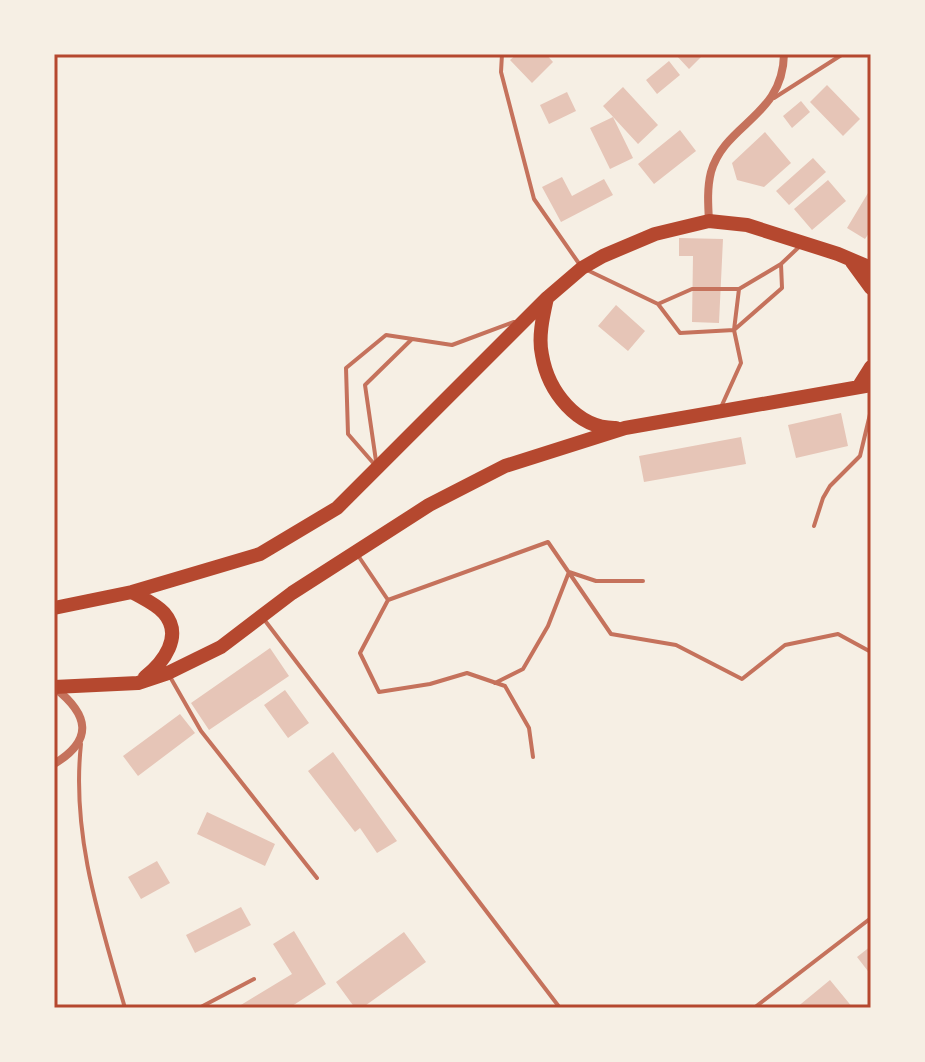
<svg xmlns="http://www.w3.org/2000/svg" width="925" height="1062" viewBox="0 0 925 1062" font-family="Merriweather,serif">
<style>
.building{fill:#e6c5b7}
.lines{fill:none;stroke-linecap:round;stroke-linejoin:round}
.service{stroke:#c5725c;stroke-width:4}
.minor{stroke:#c5725c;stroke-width:8}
.primary{stroke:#b5482f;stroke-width:14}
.neatline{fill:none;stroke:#b5482f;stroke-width:3}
</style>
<rect width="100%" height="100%" fill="#f6efe4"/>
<path class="building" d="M 517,54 L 546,54 L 553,62 L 532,83 L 510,60 Z
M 675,54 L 704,54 L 689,69 Z
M 669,61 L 680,75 L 657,94 L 646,80 Z
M 827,85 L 860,119 L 843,136 L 810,102 Z
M 623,87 L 658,125 L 638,144 L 603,106 Z
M 567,92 L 576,111 L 549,124 L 540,105 Z
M 801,101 L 810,112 L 792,128 L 783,116 Z
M 613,117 L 633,158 L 610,169 L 590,128 Z
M 680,130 L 696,151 L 654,184 L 638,164 Z
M 765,132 L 791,163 L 764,187 L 737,180 L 732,163 Z
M 813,158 L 826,172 L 789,205 L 776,191 Z
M 562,177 L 572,196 L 604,179 L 613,195 L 561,222 L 542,187 Z
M 828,180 L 846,201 L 812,230 L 794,209 Z
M 871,188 L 871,230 L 865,239 L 847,228 Z
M 679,238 L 723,239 L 719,323 L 692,322 L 693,256 L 679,256 Z
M 616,305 L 645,331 L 628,351 L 598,326 Z
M 841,413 L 848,446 L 796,458 L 788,425 Z
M 741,437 L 746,464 L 644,482 L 639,456 Z
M 270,648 L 289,676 L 209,730 L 191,703 Z
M 285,690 L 309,723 L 288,738 L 264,705 Z
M 180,714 L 195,733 L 138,776 L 123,756 Z
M 333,752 L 397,841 L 377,853 L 360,828 L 355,832 L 308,771 Z
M 207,812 L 275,844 L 265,866 L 197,834 Z
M 157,861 L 170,883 L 141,899 L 128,877 Z
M 241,907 L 251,925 L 195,953 L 186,935 Z
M 294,931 L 326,984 L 289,1008 L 236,1008 L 292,974 L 273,944 Z
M 404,932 L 426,962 L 362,1008 L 355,1008 L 336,982 Z
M 871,946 L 871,975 L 857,957 Z
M 830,980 L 853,1008 L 796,1008 Z"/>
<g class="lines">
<path class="service" d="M 502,54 L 501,72 L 534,199 L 580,265
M 774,98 L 843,54
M 587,270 L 658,304 L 680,333 L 734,330 L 782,288 L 781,264 L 800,246
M 658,304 L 692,289 L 739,289 L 781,264
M 722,405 L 741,363 L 734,330 L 739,289
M 376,461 L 365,385 L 412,339
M 375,465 L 348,434 L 346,368 L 386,335 L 452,345 L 514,322
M 814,526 L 823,498 L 830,486 L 860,456 L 871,410
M 357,554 L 388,600 L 360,653 L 379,692 L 430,684 L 467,673 L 505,686 L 529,728 L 533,757
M 388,600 L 548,542 L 611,634 L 676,645 L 742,679 L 785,645 L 838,634 L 871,652
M 263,618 L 560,1008
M 169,675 L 201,731 L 317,878
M 495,683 L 523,669 L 548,626 L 569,572 L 596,581 L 643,581
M 81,744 C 71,835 100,921 125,1008
M 199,1008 L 254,979
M 754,1008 L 871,918"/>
<path class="minor" d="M 709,221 C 708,204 707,188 711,172 C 725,123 783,117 784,54
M 54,764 C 94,740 89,715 55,688"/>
<path class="primary" d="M 852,262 L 871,288
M 547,298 C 543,316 538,337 542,355 C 548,391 577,429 616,428
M 859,386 L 871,367
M 132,592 C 142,598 156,604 164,613 C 184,636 163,663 145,677
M 54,608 L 132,592 L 260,554 L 337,508 L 547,298 L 582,268 L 603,256 L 655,234 L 709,221 L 747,225 L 838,254 L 871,268
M 54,687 L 138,683 L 168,673 L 221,647 L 292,593 L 429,505 L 505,466 L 625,428 L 871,385"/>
</g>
<rect width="925" height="1062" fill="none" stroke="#f6efe4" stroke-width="112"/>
<rect x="56" y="56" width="813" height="950" class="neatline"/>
</svg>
